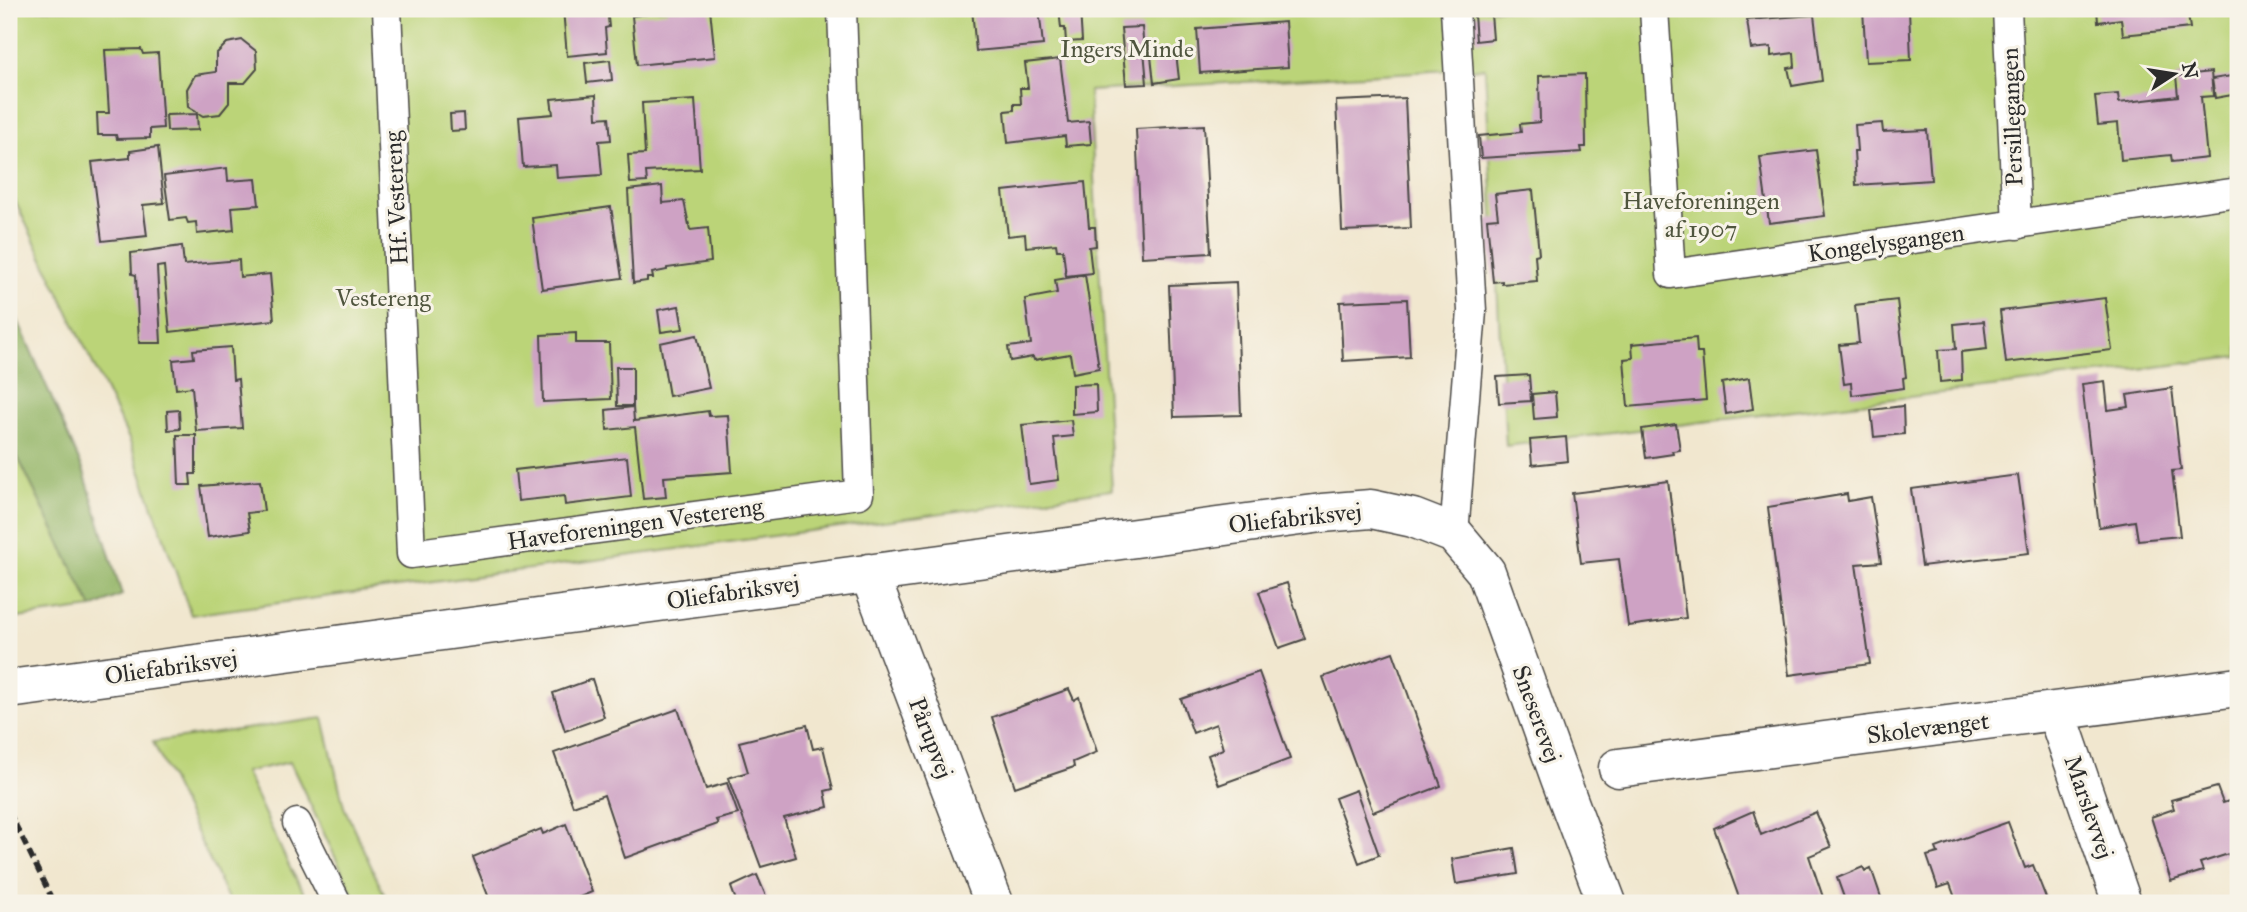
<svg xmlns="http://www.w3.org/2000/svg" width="2247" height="912" viewBox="0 0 2247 912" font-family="'IM FELL Great Primer',serif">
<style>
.green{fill:#bbd478;stroke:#738052;stroke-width:2}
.forest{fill:#94b668;stroke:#60704a;stroke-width:2}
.building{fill:#cea2c4}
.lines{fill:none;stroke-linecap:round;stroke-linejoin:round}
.service-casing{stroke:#494744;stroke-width:31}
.minor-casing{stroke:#494744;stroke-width:41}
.service{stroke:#fff;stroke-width:28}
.minor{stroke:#fff;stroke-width:38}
.rail{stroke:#2b2b2b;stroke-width:5;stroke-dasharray:10 5;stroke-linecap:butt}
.labels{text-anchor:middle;stroke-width:6;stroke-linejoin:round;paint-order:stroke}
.park-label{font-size:24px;fill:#4f553e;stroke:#f7f3e8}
.street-label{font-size:24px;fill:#2b2b2b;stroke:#f7f3e8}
</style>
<rect width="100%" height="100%" fill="#f7f3e8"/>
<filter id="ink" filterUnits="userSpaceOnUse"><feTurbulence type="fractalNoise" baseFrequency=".0143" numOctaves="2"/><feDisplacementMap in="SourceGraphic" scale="14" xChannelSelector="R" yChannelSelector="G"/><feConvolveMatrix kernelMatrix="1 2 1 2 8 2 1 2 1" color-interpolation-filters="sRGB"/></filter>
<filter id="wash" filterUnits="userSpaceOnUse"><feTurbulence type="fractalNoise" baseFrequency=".00686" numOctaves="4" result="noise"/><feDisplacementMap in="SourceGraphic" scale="28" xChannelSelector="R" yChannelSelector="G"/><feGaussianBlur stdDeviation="1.57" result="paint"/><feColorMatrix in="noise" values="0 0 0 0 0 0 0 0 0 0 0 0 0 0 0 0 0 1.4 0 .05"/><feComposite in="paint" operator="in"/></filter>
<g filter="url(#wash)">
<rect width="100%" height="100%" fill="#f1e7cf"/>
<path class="green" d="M 9,9 L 2238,9 L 2238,357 L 1506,446 L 1485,68 L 1089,91 L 1112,490 L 191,615 L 129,439 L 9,188 Z
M 9,439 L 92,608 L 9,619 Z
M 323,718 L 344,807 L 388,903 L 357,903 L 290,762 L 245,772 L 290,868 L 310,903 L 230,903 L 153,742 Z"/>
<path class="forest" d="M 9,300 L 84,472 L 122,595 L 92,608 L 9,439 Z"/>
<g id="blocks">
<path class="building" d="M 563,9 L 607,9 L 609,27 L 605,28 L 607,52 L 567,56 Z
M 667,9 L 710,9 L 715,57 L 637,65 L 632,16 L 667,12 Z
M 972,9 L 1039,9 L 1043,45 L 976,51 Z
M 1059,9 L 1080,9 L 1082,41 L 1066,42 L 1065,28 L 1061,28 Z
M 1121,9 L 1152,9 L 1152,11 L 1121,14 Z
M 1863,9 L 1909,9 L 1911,60 L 1866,62 Z
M 2097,9 L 2187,9 L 2190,28 L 2123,35 L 2121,19 L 2098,22 Z
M 1491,14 L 1493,39 L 1476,41 L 1474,15 Z
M 1814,15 L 1822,81 L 1792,86 L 1788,68 L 1795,67 L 1794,53 L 1771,56 L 1771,47 L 1751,49 L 1747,20 Z
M 1285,22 L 1288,67 L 1200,73 L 1197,29 Z
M 1142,27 L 1147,84 L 1126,85 L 1121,28 Z
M 242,40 L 256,51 L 257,69 L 245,83 L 229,83 L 229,103 L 220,114 L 203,116 L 188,107 L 187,89 L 195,75 L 216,72 L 216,54 L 227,43 Z
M 141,49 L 143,54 L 158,53 L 163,128 L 150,129 L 150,138 L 117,139 L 116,135 L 98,135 L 97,113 L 109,113 L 105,50 Z
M 1176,53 L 1179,79 L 1154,83 L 1151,56 Z
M 1060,59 L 1068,123 L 1089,121 L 1091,144 L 1066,146 L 1065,136 L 1008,143 L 1005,111 L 1014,110 L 1014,104 L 1021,104 L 1020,88 L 1028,88 L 1025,63 Z
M 610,60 L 612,80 L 587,83 L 585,63 Z
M 2211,72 L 2213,96 L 2201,97 L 2207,158 L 2172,162 L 2171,155 L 2121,160 L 2118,123 L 2098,125 L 2095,96 L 2118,94 L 2119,103 L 2178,96 L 2176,76 Z
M 1585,74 L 1586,147 L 1581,147 L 1582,152 L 1481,158 L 1479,136 L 1521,132 L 1520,124 L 1540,122 L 1539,76 Z
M 2238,75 L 2238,94 L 2215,98 L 2212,79 Z
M 596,95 L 597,118 L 609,117 L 611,140 L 599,141 L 602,175 L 557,178 L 556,165 L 523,167 L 519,117 L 553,114 L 551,99 Z
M 1405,98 L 1411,228 L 1342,231 L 1336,101 Z
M 695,100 L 700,169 L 646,172 L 647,182 L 630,183 L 628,155 L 645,154 L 642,103 Z
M 464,113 L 465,130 L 451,131 L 450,114 Z
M 197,114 L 198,130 L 167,131 L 166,115 Z
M 1882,123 L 1883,132 L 1927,130 L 1931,180 L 1856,185 L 1854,151 L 1857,151 L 1855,125 Z
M 1204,125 L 1211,253 L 1142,257 L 1136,129 Z
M 158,147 L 164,203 L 143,205 L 147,236 L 102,241 L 92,162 L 130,158 L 130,151 Z
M 1816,150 L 1825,216 L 1769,223 L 1760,157 Z
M 227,168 L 228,181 L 256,179 L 259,205 L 232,207 L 234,230 L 197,234 L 196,222 L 188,223 L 186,218 L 170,220 L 164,176 Z
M 1085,182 L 1089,227 L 1095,227 L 1096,246 L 1089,247 L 1092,273 L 1066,276 L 1063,250 L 1057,250 L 1056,244 L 1026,247 L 1025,234 L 1008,236 L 1003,191 Z
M 662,186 L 663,203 L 684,201 L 690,230 L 708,228 L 711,262 L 667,268 L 667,270 L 652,273 L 653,278 L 647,278 L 647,281 L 633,283 L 628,190 Z
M 1533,190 L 1539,254 L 1535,255 L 1537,281 L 1502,284 L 1502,281 L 1493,282 L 1487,219 L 1498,218 L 1495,194 Z
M 611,207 L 622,278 L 542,289 L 532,218 Z
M 182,246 L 184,265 L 239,260 L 240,277 L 270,274 L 274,320 L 170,332 L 164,266 L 157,267 L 161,343 L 139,343 L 136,275 L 132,274 L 131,253 Z
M 1085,275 L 1099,368 L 1073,373 L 1070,354 L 1034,360 L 1033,357 L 1010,361 L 1008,347 L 1031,344 L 1025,299 L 1057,293 L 1055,280 Z
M 1236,282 L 1241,415 L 1174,417 L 1169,285 Z
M 2105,298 L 2112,350 L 2006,363 L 2000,311 Z
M 1407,299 L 1410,357 L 1343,361 L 1340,302 Z
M 1897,300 L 1906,377 L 1903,378 L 1904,388 L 1852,395 L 1851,383 L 1844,384 L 1839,345 L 1859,343 L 1855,305 Z
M 679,306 L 683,329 L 661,332 L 658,310 Z
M 1984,321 L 1987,349 L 1961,352 L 1962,380 L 1940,382 L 1938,350 L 1956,349 L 1954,324 Z
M 576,333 L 576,343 L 609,343 L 611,399 L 543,402 L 541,335 Z
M 697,335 L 709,388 L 669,396 L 660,343 Z
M 1696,338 L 1697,353 L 1702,353 L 1706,400 L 1628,407 L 1624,359 L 1633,358 L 1632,344 Z
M 231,347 L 233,380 L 238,379 L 242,428 L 196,431 L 192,387 L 176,389 L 173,360 L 194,358 L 193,350 Z
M 616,367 L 633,367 L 633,406 L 617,406 Z
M 1529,375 L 1531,401 L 1499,403 L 1497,377 Z
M 1749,378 L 1753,409 L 1726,414 L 1722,383 Z
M 2105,381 L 2108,410 L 2129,407 L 2127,395 L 2172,388 L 2181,470 L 2172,471 L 2180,536 L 2138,540 L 2135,521 L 2099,527 L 2082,384 Z
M 1096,384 L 1097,412 L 1072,414 L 1072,385 Z
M 1555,392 L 1557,417 L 1534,419 L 1532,394 Z
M 1903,406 L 1904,434 L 1874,437 L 1871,410 Z
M 633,407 L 634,421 L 708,411 L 709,416 L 728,415 L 732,472 L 664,477 L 666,497 L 643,499 L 635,427 L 607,430 L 606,410 Z
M 179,410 L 180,429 L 168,430 L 167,411 Z
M 1071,420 L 1073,436 L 1054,438 L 1059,480 L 1029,484 L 1022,425 Z
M 1676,424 L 1680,450 L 1672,451 L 1673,454 L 1646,458 L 1642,429 Z
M 177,435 L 196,435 L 196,474 L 190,474 L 191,485 L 179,485 Z
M 1566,437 L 1568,461 L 1532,465 L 1530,440 Z
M 627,457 L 631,497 L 565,505 L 564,496 L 518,501 L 515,470 Z
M 2018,475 L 2029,553 L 1922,566 L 1911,489 Z
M 260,481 L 264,511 L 247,513 L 250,531 L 208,537 L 201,486 Z
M 1668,481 L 1686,618 L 1628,626 L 1619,559 L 1581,563 L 1572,493 Z
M 1847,494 L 1848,501 L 1871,497 L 1881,562 L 1856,564 L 1870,664 L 1789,675 L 1768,507 Z
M 1287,583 L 1305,639 L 1279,648 L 1259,592 Z
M 1393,652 L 1441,786 L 1373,812 L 1323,677 Z
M 1259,672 L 1290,759 L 1219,785 L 1208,755 L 1223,749 L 1216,724 L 1193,733 L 1181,699 Z
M 592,679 L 604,717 L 565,731 L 553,693 Z
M 1069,689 L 1074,700 L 1079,697 L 1097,752 L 1073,762 L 1074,767 L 1015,787 L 992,717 Z
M 678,709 L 706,789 L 727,783 L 738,814 L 716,820 L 718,824 L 625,858 L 604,795 L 573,806 L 554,753 Z
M 807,725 L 813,749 L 823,747 L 833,789 L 825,791 L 828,807 L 784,818 L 796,857 L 761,867 L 728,778 L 748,772 L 739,742 Z
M 2217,787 L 2223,803 L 2238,798 L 2238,851 L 2200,863 L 2203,871 L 2171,881 L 2151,817 L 2174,809 L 2171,800 Z
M 1356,790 L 1379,855 L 1359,863 L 1335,798 Z
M 1753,811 L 1761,835 L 1816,812 L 1831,847 L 1809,856 L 1825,903 L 1741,903 L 1714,828 Z
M 2008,822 L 2025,868 L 2033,865 L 2048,903 L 1957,903 L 1950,884 L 1938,888 L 1927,856 L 1938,853 L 1936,848 Z
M 566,824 L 592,892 L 570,901 L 571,903 L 491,903 L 473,857 L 541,829 L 543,834 Z
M 1514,848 L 1518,874 L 1456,884 L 1452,859 Z
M 1863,867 L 1865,871 L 1871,868 L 1883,903 L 1846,903 L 1837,878 Z
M 757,875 L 769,903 L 737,903 L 731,887 Z"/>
</g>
</g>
<g filter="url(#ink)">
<use href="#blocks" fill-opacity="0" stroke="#494744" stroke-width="2"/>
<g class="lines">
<defs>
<path id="service" d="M 387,9 L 411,554 L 859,494 L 842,9
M 1654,9 L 1671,274 L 2238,192
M 2007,9 L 2017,225
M 1454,534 L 1472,311 L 1455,9
M 297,823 L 337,903"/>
<path id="minor" d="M 869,573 L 994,903
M 9,689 L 1322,513 L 1371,509 L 1413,518 L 1454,534 L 1486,572 L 1560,778 L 1607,903
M 2056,711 L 2122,903
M 1618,768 L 2238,687"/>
</defs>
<use href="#service" class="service-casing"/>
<use href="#minor" class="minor-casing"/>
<use href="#service" class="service"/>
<use href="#minor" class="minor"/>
<path class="rail" d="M 9,811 L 54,903"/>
</g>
</g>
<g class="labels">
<g class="park-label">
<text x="1127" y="57">Ingers Minde</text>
<text x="1701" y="209">Haveforeningen<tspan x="1701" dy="28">af 1907</tspan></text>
<text x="383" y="306">Vestereng</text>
</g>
<g class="street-label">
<text transform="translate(2012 117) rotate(-92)" y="8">Persillegangen</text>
<text transform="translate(396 198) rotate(-93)" y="8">Hf. Vestereng</text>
<text transform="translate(1886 243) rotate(-8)" y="8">Kongelysgangen</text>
<text transform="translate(1295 518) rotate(-6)" y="8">Oliefabriksvej</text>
<text transform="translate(635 524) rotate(-8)" y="8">Haveforeningen Vestereng</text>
<text transform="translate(733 592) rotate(-8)" y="8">Oliefabriksvej</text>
<text transform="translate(171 667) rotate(-8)" y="8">Oliefabriksvej</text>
<text transform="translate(1537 714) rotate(70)" y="8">Sneserevej</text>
<text transform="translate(1928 728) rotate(-7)" y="8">Skolevænget</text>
<text transform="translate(931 738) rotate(69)" y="8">Pårupvej</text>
<text transform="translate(2089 807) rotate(71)" y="8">Marslevvej</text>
</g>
</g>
<rect width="2247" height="912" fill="none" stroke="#f7f3e8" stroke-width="35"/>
<g transform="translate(2174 74) rotate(78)" stroke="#f7f3e8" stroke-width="5" paint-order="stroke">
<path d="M0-5L12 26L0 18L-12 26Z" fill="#2b2b2b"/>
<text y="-10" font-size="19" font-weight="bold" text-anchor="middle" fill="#2b2b2b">N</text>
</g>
</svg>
